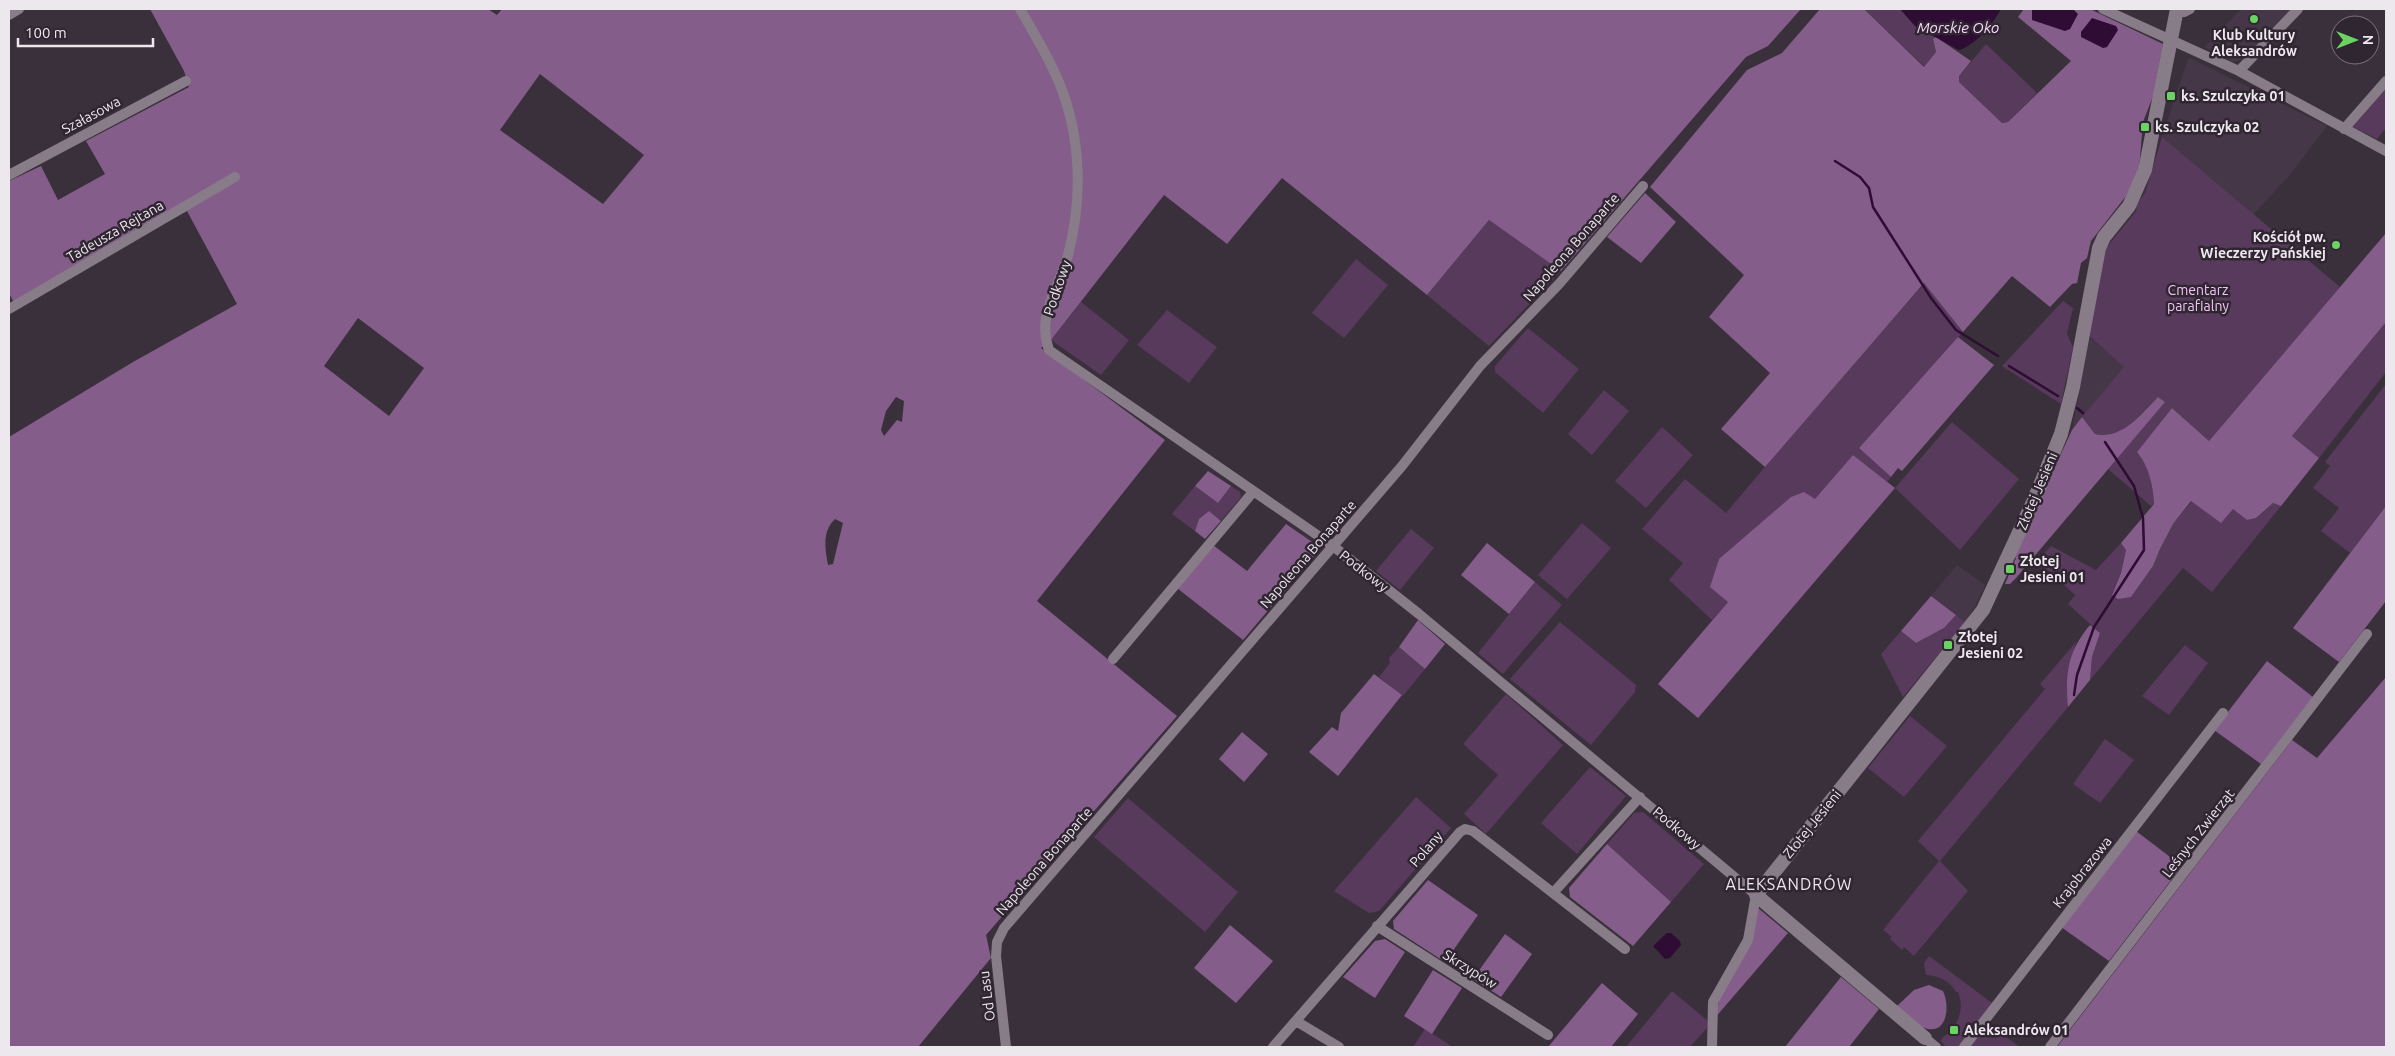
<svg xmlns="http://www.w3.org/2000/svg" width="2395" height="1056" viewBox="0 0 2395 1056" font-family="Ubuntu,sans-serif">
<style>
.built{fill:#453747}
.green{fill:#583a5c}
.forest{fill:#845d8a;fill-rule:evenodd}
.water{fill:#2e0c33}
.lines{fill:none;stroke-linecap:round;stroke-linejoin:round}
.stream{stroke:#2e0c33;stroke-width:2.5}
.street{stroke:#887c89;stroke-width:10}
.secondary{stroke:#887c89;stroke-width:14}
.poi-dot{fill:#6ad363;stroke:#302631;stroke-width:2}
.labels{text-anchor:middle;stroke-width:5;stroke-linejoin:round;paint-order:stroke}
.poi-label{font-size:14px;font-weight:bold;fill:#ede7ee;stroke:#302631;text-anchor:start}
.street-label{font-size:14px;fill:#ede7ee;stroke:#302631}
.park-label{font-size:14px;fill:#f2c2f8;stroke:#302631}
.water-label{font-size:15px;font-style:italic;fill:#fad6fe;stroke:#302631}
.quarter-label{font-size:16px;letter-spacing:1px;fill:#ede7ee;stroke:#302631}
</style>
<rect width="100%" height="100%" fill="#3a303b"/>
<path class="built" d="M 2241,9 L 2289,9 L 2289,12 L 2244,59 L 2233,62 L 2205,47 Z
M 2190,58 L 2327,126 L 2289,176 L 2253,215 L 2162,137 L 2188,59 Z
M 2089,337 L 2125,367 L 2072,430 Z
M 1957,565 L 1985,585 L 1975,606 L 1965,622 L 1931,596 Z"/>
<path class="green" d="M 1864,9 L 1900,9 L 1915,26 L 1936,37 L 1933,40 L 1936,52 L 1925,67 Z
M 1986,44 L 2037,93 L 2008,122 L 2002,123 L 1959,82 L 1959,76 Z
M 2386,88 L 2386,128 L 2377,139 L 2353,127 Z
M 2162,137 L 2340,287 L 2209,441 L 2172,408 L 2137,452 C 2149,467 2153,485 2154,504 L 2151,506 L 2108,469 L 2164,402 L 2158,397 C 2140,414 2122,440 2095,434 L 2082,417 L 2124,367 L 2088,335 L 2106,248 L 2137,210 L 2135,206 L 2145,193 Z
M 1489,220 L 1561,271 L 1489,346 L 1427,295 Z
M 1356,259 L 1388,285 L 1344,338 L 1312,313 Z
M 1925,283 L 1963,332 L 1859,448 L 1891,477 L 1887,482 L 1853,455 L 1815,500 L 1719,559 L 1716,571 L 1728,602 L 1712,620 L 1669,580 L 1683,563 L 1642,529 L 1685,479 L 1726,513 L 1847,370 Z
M 2063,301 L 2073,308 L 2067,334 L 2073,347 L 2061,404 L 2002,366 Z
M 1081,302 L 1129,340 L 1101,375 L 1051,340 Z
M 1167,310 L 1217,347 L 1189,383 L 1137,345 Z
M 2386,322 L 2386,372 L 2319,458 L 2292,436 Z
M 1528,328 L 1579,369 L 1543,413 L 1495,372 L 1495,366 Z
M 2386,384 L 2386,506 L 2350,553 L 2321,531 L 2339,508 L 2313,488 L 2330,466 L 2325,462 Z
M 1604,390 L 1629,411 L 1592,455 L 1568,434 Z
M 1952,422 L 2019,479 L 1960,550 L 1895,488 Z
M 1662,427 L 1693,455 L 1646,508 L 1615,481 Z
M 1195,486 L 1218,503 L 1231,486 L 1240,492 L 1241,497 L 1221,521 L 1209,511 L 1199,519 L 1195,531 L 1172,514 Z
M 2192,501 L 2233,508 L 2247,520 L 2256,518 L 2273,503 L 2281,506 L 2212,592 L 2183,568 L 2090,680 L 2092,657 L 2100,633 L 2068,604 L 2075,595 L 2037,561 L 2051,546 L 2096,570 L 2121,543 L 2126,550 L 2121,573 L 2112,594 L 2131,597 L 2153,566 L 2160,549 L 2173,524 Z
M 1582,523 L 1611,548 L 1567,599 L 1538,575 Z
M 1411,529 L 1434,548 L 1400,590 L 1376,571 Z
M 1535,582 L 1562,605 L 1503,674 L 1478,653 Z
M 1956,615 L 1965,622 L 1903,697 L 1881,654 L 1901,631 L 1916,643 L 1944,628 Z
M 1560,622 L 1636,685 L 1635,692 L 1591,745 L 1510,679 Z
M 2076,642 L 2068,671 L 2068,707 L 1940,861 L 1968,891 L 1914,956 L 1904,947 L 1902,950 L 1890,939 L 1892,937 L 1883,930 L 1939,861 L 1918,841 L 2045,689 L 2040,684 Z
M 2185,645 L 2208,663 L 2169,715 L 2142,696 Z
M 1399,647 L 1425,669 L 1403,696 L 1379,677 L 1390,663 L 1389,658 Z
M 1506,694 L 1563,745 L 1486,834 L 1464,814 L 1498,775 L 1463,744 Z
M 1910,716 L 1947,746 L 1904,797 L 1868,768 Z
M 2105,739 L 2134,760 L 2100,803 L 2073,784 Z
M 1590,767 L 1626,796 L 1577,854 L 1541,823 Z
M 1416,797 L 1451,828 L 1379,911 L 1369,913 L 1334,891 Z
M 1128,798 L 1238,892 L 1205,932 L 1094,837 Z
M 1643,812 L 1704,864 L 1671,902 L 1607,844 L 1634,813 Z
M 1929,956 L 1992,1003 L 1959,1047 L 1946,1047 L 1941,1041 L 1943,1037 L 1949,1033 L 1951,1035 L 1957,1028 L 1955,1026 C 1961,1014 1963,1005 1958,992 L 1956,992 C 1949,980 1939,976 1926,975 L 1924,963 Z
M 1672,991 L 1708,1021 L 1707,1028 L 1690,1047 L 1626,1047 Z
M 1987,1023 L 2020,1047 L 1968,1047 Z
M 1425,1029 L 1453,1047 L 1413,1047 Z"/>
<path class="forest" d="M 150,9 L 488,9 L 497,15 L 502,9 L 1801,9 L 1768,46 L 1746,57 L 1561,271 L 1489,220 L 1427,295 L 1282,178 L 1227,244 L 1164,195 L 1051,340 L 1041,348 L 1165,440 L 1037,601 L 1177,716 L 986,935 L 991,958 L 918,1047 L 9,1047 L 9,437 L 133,362 L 237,304 L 187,211 L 15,305 L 9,293 L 9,181 L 41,166 L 58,200 L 105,174 L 86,141 L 189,87 L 184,71 ZM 540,74 L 644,155 L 603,204 L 500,130 ZM 358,318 L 424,368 L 389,416 L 324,366 ZM 896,397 L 904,401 L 902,422 L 897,420 L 884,436 L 881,430 L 886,411 ZM 835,519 L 843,523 L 833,564 L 828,565 C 825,549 822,531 835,519 Z
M 1820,9 L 1864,9 L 1924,67 L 1936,52 L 1933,39 L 1936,37 L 1971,61 L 1959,76 L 1959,82 L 2002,123 L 2008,122 L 2071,61 L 2018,17 L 2024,9 L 2090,9 L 2163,44 L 2153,96 L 2143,122 L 2139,169 L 2126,196 L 2091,241 L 2087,258 L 2081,263 L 2077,283 L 2072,284 L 2050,307 L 2012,276 L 1963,332 L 1924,283 L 1765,467 L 1721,429 L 1770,373 L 1709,317 L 1744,275 L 1650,187 L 1747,70 L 1782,53 Z
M 1645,193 L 1676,222 L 1641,263 L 1607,237 Z
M 2386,233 L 2386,322 L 2292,436 L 2319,458 L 2281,506 L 2273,503 L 2256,518 L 2247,520 L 2233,509 L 2221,523 L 2191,501 L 2173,524 L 2160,549 L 2153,566 L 2131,597 L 2118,599 L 2112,595 L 2121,573 L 2126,550 L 2121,543 L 2154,504 C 2153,485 2149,467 2137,452 L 2172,408 L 2209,441 Z
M 1958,337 L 1994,365 L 1902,471 L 1898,468 L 1891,477 L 1859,448 Z
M 2158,397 L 2165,402 L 2016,578 L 2010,584 L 2005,584 L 2016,558 L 2014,556 L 2072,430 L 2082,417 L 2095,434 C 2122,440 2141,414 2158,397 Z
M 1853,455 L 1895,488 L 1698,718 L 1658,684 L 1728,602 L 1710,587 L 1719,559 L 1791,497 L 1804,492 L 1815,499 Z
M 1208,471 L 1231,486 L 1218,503 L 1195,486 Z
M 2386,506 L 2386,601 L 2339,662 L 2293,628 Z
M 1209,511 L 1221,521 L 1205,539 L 1195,531 L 1199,519 Z
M 1286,524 L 1321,548 L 1243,640 L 1177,588 L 1213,545 L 1247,571 Z
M 1487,543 L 1535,582 L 1509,614 L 1461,575 Z
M 1931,596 L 1956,615 L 1944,628 L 1916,643 L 1901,631 Z
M 1418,620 L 1445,644 L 1425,669 L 1399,647 Z
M 2090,625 L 2100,633 L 2092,657 L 2090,680 L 2068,707 C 2065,673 2068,651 2090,625 Z
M 2267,661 L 2313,697 L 2261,764 L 2214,730 Z
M 1374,674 L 1402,695 L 1338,776 L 1309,752 L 1332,727 L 1338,731 L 1341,713 Z
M 2386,677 L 2386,1047 L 2057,1047 L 2292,740 L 2317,758 Z
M 1242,732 L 1268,754 L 1244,782 L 1219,759 Z
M 2136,831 L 2182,866 L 2109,961 L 2061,927 Z
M 1607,844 L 1671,902 L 1633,946 L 1570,897 L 1569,888 Z
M 1428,880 L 1478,915 L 1445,962 L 1394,929 L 1393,921 Z
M 1758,908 L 1788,933 L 1714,1019 L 1721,994 L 1752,939 Z
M 1230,925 L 1273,961 L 1236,1003 L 1194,968 Z
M 1505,934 L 1532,954 L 1501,997 L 1473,979 Z
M 1385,939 L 1405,952 L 1375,998 L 1343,977 L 1375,941 Z
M 1433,970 L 1462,988 L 1432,1034 L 1404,1016 Z
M 1841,977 L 1879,1009 L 1849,1047 L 1785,1047 Z
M 1602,983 L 1638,1014 L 1611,1047 L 1548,1047 Z
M 1929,985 L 1943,991 C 1951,1008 1946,1038 1922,1027 C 1913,1023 1904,1013 1896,1007 L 1914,990 Z"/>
<path class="water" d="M 1900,9 L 2001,9 C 1993,24 1976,45 1959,50 L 1915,26 Z
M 2032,9 L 2073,9 L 2078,14 L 2070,29 L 2065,31 L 2032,20 Z
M 2092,18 L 2116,26 L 2118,30 L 2107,47 L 2103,48 L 2081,37 L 2081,32 Z
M 1667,933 L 1671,933 L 1680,941 L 1681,945 L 1670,958 L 1665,959 L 1653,946 Z"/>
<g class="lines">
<path class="stream" d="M 1835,161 L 1860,177 L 1869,188 L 1873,207 L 1931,298 L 1956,330 L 1998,356
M 2009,366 L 2058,396
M 2077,408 L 2083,413
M 2074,695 L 2077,675 L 2094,627 L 2144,550 L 2143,518 L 2134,486 L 2105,442"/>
<path class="street" d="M 1020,9 C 1031,28 1043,48 1053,69 C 1081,126 1084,194 1068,255 C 1059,289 1036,314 1049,350 L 1333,546 L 1419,614 L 1756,895 L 1748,940 L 1713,1002 L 1712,1047
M 2103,9 L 2239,71 L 2386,151
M 2177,11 L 2184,12 L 2190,9
M 9,15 L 19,9
M 2239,71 L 2298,9
M 2344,129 L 2386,81
M 9,175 L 186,81
M 9,309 L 235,177
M 1113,659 L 1253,492
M 1553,893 L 1625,949
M 1377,926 L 1548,1035
M 1296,1021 L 1339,1047
M 1925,1038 L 1936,1047
M 1006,1047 L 996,956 L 997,942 L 1004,928 L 1402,466 L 1480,366 L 1559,284 L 1643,186
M 1273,1047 L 1460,832 L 1465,829 L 1473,831 L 1553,893 L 1640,797
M 1964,1047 L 2223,713
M 2050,1047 L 2367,634"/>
<path class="secondary" d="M 1925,1038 L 1756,895 L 1983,610 L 2034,500 L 2061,434 L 2073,387 L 2099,248 L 2104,237 L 2129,206 L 2145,170 L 2177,9"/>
</g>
<g class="poi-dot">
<circle cx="2254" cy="19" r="5"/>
<rect x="2166" y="91" width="10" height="10" rx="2.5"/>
<rect x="2140" y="122" width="10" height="10" rx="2.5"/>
<circle cx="2336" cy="245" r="5"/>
<rect x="2005" y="564" width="10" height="10" rx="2.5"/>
<rect x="1943" y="640" width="10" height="10" rx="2.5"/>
<rect x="1949" y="1025" width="10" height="10" rx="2.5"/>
</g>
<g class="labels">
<g class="poi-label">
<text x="2254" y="40" text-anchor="middle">Klub Kultury<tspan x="2254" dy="16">Aleksandrów</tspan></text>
<text x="2181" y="101">ks. Szulczyka 01</text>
<text x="2155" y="132">ks. Szulczyka 02</text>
<text x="2326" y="242" text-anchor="end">Kościół pw.<tspan x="2326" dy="16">Wieczerzy Pańskiej</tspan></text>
<text x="2020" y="566">Złotej<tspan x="2020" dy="16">Jesieni 01</tspan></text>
<text x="1958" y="642">Złotej<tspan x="1958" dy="16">Jesieni 02</tspan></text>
<text x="1964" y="1035">Aleksandrów 01</text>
</g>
<g class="street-label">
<text transform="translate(91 115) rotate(-28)" y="5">Szałasowa</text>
<text transform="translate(115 231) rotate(-30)" y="5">Tadeusza Rejtana</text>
<text transform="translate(1571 247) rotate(-49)" y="5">Napoleona Bonaparte</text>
<text transform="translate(1057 288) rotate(-71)" y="5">Podkowy</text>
<text transform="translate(2037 491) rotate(-67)" y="5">Złotej Jesieni</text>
<text transform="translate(1308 554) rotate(-49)" y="5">Napoleona Bonaparte</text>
<text transform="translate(1364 571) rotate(38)" y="5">Podkowy</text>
<text transform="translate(1812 824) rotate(-51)" y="5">Złotej Jesieni</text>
<text transform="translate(1677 828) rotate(40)" y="5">Podkowy</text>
<text transform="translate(2198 833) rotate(-52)" y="5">Leśnych Zwierząt</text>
<text transform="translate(1426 849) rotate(-49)" y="5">Polany</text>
<text transform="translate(1044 861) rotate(-49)" y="5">Napoleona Bonaparte</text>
<text transform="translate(2082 872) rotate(-52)" y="5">Krajobrazowa</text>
<text transform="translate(1470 969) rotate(32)" y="5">Skrzypów</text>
<text transform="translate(987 996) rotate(-97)" y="5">Od Lasu</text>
</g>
<g class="park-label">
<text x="2198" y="295">Cmentarz<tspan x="2198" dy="16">parafialny</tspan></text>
</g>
<g class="water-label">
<text x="1958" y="33">Morskie Oko</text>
</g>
<g class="quarter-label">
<text x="1789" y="890">ALEKSANDRÓW</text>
</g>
</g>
<rect width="2395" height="1056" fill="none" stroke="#ede7ee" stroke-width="20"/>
<g transform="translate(2355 40) rotate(90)"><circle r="24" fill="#302631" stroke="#7c737d"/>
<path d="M0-4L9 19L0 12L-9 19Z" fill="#6ad363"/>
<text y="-8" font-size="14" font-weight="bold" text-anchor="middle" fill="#ede7ee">N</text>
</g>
<path d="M18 38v8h135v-8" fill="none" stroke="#ede7ee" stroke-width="2.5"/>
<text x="25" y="38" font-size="15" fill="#ede7ee" stroke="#302631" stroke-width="4" paint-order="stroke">100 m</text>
</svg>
